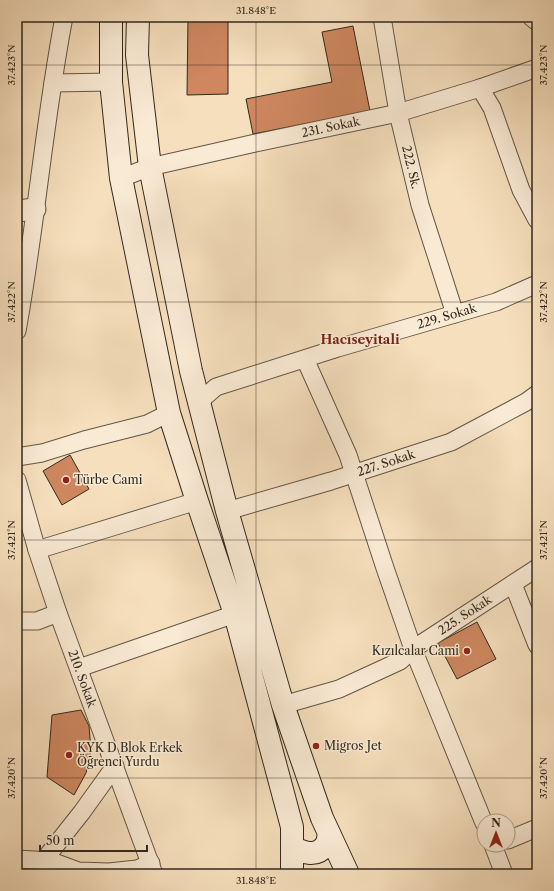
<svg xmlns="http://www.w3.org/2000/svg" width="554" height="891" viewBox="0 0 554 891" font-family="'Libre Caslon Text',serif">
<style>
.building{fill:#ce875f;stroke:#31291e}
.lines{fill:none;stroke-linecap:round;stroke-linejoin:round}
.minor-casing{stroke:#625646;stroke-width:19}
.tertiary-casing{stroke:#625646;stroke-width:23}
.secondary-casing{stroke:#31291e;stroke-width:24}
.minor{stroke:#f9ead4;stroke-width:17}
.tertiary{stroke:#f9ead4;stroke-width:21}
.secondary{stroke:#f9ead4;stroke-width:22}
.ticks{fill:none;stroke:#31291e;stroke-width:1;stroke-opacity:0.45}
.poi-dot{fill:#8f2418;stroke:#f9ead4;stroke-width:1.5}
.labels{text-anchor:middle;stroke-width:3;stroke-linejoin:round;paint-order:stroke}
.street-label{font-size:12px;fill:#31291e;stroke:#f9ead4}
.poi-label{font-size:12px;fill:#31291e;stroke:#f9ead4;text-anchor:start}
.neighbourhood-label{font-size:13px;font-weight:bold;fill:#7a1f14;stroke:#f9ead4}
.neatline{fill:none;stroke:#31291e;stroke-width:1.5}
.ticks-label{font-size:10px;text-anchor:middle;fill:#31291e}
</style>
<rect width="100%" height="100%" fill="#f6dfbd"/>
<filter id="stains"><feTurbulence type="fractalNoise" baseFrequency=".005" numOctaves="4"/><feColorMatrix values="0 0 0 0 .2 0 0 0 0 .09 0 0 0 0 .02 0 0 0 .5 -.17"/></filter>
<radialGradient id="worn" r=".72"><stop offset=".6" stop-color="#630" stop-opacity="0"/><stop offset="1" stop-color="#630" stop-opacity=".3"/></radialGradient>
<path class="building" d="M 188,17 L 228,17 L 228,94 L 187,95 Z
M 353,26 L 370,111 L 253,134 L 246,99 L 332,82 L 322,32 Z
M 70,455 L 89,489 L 62,505 L 43,471 Z
M 477,622 L 496,659 L 457,679 L 438,643 Z
M 81,710 L 89,726 L 91,750 L 86,773 L 74,795 L 47,777 L 52,715 Z"/>
<g class="lines">
<defs>
<g id="minor">
<path id="s1" d="M 382,17 L 398,113 L 420,205 L 455,314"/>
<path d="M 531,17 L 537,22"/>
<path d="M 53,83 L 111,82"/>
<path d="M 480,88 L 492,108 L 521,190 L 537,220"/>
<path id="s2" d="M 121,178 L 150,167 L 251,144 L 398,113 L 480,88 L 537,68"/>
<path d="M 17,331 C 36,227 44,121 64,17"/>
<path d="M 305,359 L 348,455 L 385,568 L 413,649 L 484,823"/>
<path id="s3" d="M 199,402 L 216,387 L 338,348 L 496,302 L 537,284"/>
<path d="M 17,457 L 42,453 L 84,440 L 147,424 L 169,413"/>
<path id="s4" d="M 17,480 L 37,550 L 58,613 L 154,874"/>
<path id="s5" d="M 227,511 L 331,481 L 451,442 L 526,402 L 537,394"/>
<path d="M 37,550 L 197,501"/>
<path d="M 513,584 L 537,645"/>
<path d="M 17,621 L 37,621 L 58,613"/>
<path d="M 79,668 L 235,614"/>
<path id="s6" d="M 283,705 L 339,689 L 400,661 L 413,649 L 537,568"/>
<path d="M 508,840 L 537,828"/>
<path d="M 493,845 L 504,874"/>
<path d="M 17,859 L 51,861 L 78,871 L 109,872 L 137,869 L 151,863"/>
<path d="M 44,860 L 82,812 L 115,766"/>
</g>
<path id="tertiary" d="M 17,211 L 35,209"/>
<path id="secondary" d="M 111,17 L 111,82 L 121,178 L 169,413 L 197,501 L 235,614 L 292,827 L 292,874
M 138,17 L 137,55 L 150,167 L 191,371 L 227,511 L 283,705 L 322,818 L 348,874
M 292,847 C 302,852 316,858 325,846 C 328,843 328,837 329,834"/>
</defs>
<use href="#minor" class="minor-casing"/>
<use href="#tertiary" class="tertiary-casing"/>
<use href="#secondary" class="secondary-casing"/>
<use href="#minor" class="minor"/>
<use href="#tertiary" class="tertiary"/>
<use href="#secondary" class="secondary"/>
</g>
<path class="ticks" d="M 256,17 L 256,874M 17,65 L 537,65M 17,302 L 537,302M 17,540 L 537,540M 17,778 L 537,778"/>
<g class="poi-dot">
<circle cx="66" cy="480" r="4"/>
<circle cx="467" cy="651" r="4"/>
<circle cx="316" cy="746" r="4"/>
<circle cx="69" cy="755" r="4"/>
</g>
<g class="labels">
<g class="street-label">
<text dy="4" stroke="none"><textPath href="#s2" startOffset="216">231. Sokak</textPath></text>
<text dy="4" stroke="none"><textPath href="#s1" startOffset="153">222. Sk.</textPath></text>
<text dy="4" stroke="none"><textPath href="#s3" startOffset="264">229. Sokak</textPath></text>
<text dy="4" stroke="none"><textPath href="#s5" startOffset="166">227. Sokak</textPath></text>
<text dy="4" stroke="none"><textPath href="#s6" startOffset="205">225. Sokak</textPath></text>
<text dy="4" stroke="none"><textPath href="#s4" startOffset="209">210. Sokak</textPath></text>
</g>
<g class="poi-label">
<text x="74" y="484">Türbe Cami</text>
<text x="459" y="655" text-anchor="end">Kızılcalar Cami</text>
<text x="324" y="750">Migros Jet</text>
<text x="77" y="752">KYK D Blok Erkek<tspan x="77" dy="14">Öğrenci Yurdu</tspan></text>
</g>
<g class="neighbourhood-label">
<text x="360" y="344">Hacıseyitali</text>
</g>
</g>
<rect width="554" height="891" fill="none" stroke="#f6dfbd" stroke-width="44"/>
<g transform="translate(496 833)"><circle r="19" fill="#f9ead4" stroke="#a99d8b"/>
<path d="M0-3L7 15L0 10L-7 15Z" fill="#8f2418"/>
<text y="-6" font-size="11" font-weight="bold" text-anchor="middle" fill="#31291e">N</text>
</g>
<path d="M40 845v6h107v-6" fill="none" stroke="#31291e" stroke-width="2"/>
<text x="46" y="845" font-size="12" fill="#31291e" stroke="#f9ead4" stroke-width="3" paint-order="stroke">50 m</text>
<rect x="22" y="22" width="510" height="847" class="neatline"/>
<g class="ticks-label">
<text x="256" y="14">31.848°E</text>
<text transform="translate(11 65) rotate(-90)" y="4">37.423°N</text>
<text transform="translate(543 65) rotate(-90)" y="4">37.423°N</text>
<text transform="translate(11 302) rotate(-90)" y="4">37.422°N</text>
<text transform="translate(543 302) rotate(-90)" y="4">37.422°N</text>
<text transform="translate(11 540) rotate(-90)" y="4">37.421°N</text>
<text transform="translate(543 540) rotate(-90)" y="4">37.421°N</text>
<text transform="translate(11 778) rotate(-90)" y="4">37.420°N</text>
<text transform="translate(543 778) rotate(-90)" y="4">37.420°N</text>
<text x="256" y="884">31.848°E</text>
</g>
<rect width="100%" height="100%" filter="url(#stains)"/>
<rect width="100%" height="100%" fill="url(#worn)"/>
</svg>
